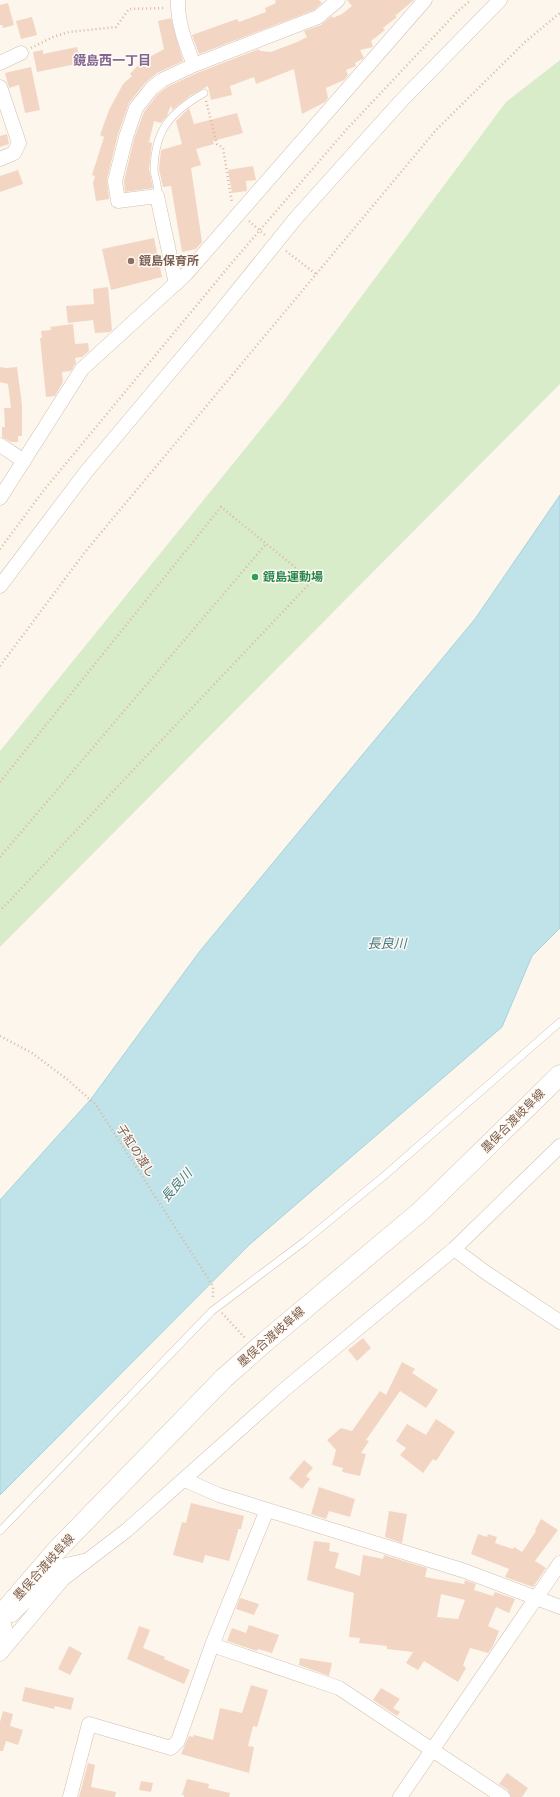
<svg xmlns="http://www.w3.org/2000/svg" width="560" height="1797" viewBox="0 0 560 1797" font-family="'DM Sans','Noto Sans JP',sans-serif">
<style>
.green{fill:#d8ecc9}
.water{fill:#bfe3e8;stroke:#a5d3da}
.building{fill:#f3d5c3;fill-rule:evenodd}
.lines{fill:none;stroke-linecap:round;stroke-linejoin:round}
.lane-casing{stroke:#d1beb0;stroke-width:8}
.street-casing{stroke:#d1beb0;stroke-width:15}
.secondary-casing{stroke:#d6c0b0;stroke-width:21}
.path{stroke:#d9b8a5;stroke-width:2.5;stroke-dasharray:1 3;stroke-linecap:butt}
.lane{stroke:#fff;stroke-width:7}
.street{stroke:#fff;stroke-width:14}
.secondary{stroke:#fff;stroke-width:20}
.education-dot{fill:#8d6e63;stroke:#fffaf3;stroke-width:1.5}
.leisure-dot{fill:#2e9e5b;stroke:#fffaf3;stroke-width:1.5}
.labels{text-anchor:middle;stroke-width:3;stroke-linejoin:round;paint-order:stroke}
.education-label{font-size:12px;font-weight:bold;fill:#785e54;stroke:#fffaf3;text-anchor:start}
.leisure-label{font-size:12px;font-weight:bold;fill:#27864d;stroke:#fffaf3;text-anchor:start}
.street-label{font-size:12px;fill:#7a5c4d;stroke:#fffaf3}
.neighbourhood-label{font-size:13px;font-weight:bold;fill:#846695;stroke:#fffaf3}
.water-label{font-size:13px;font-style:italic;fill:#437c86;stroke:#fffaf3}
</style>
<rect width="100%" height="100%" fill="#fdf6ec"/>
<path class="green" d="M 560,60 L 560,384 L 0,947 L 0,751 L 283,402 L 506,102 Z"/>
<path class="water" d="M 560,495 L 560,928 L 532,956 L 502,1027 L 249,1245 L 0,1495 L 0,1200 L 91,1099 L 200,951 L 475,619 Z"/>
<path class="building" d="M 275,0 L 319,0 L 322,3 L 314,10 L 199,54 L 192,35 L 237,19 L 239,22 L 266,12 L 265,8 L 276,3 Z
M 347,0 L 414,0 L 395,16 L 397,17 L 383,28 L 385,30 L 371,41 L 373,47 L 360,50 L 364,58 L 355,63 L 356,66 L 346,70 L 348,75 L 344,80 L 326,88 L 328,98 L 325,102 L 302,114 L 294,69 L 256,84 L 254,77 L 230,86 L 232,95 L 211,100 L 208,86 L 190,96 L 172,110 L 171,105 L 167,116 L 161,123 L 154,121 L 149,142 L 152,143 L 149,169 L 153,188 L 125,192 L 124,181 L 134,139 L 144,112 L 158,94 L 167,87 L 197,73 L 259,49 L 260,51 L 271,52 L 297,42 L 307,37 L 304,31 L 321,25 L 332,16 L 333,18 L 342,14 L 352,6 Z
M 8,3 L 14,25 L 3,28 L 2,25 L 0,25 L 0,5 Z
M 32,17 L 37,35 L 21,39 L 16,21 Z
M 171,18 L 183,61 L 157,73 L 145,83 L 129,103 L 118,134 L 107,179 L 109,199 L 96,201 L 93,183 L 95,176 L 92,175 L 104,137 L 100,135 L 109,110 L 123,84 L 132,76 L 130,74 L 141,62 L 164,49 L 158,21 Z
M 77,47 L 81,63 L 37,72 L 33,52 L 43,50 L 43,54 Z
M 31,67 L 40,110 L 25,113 L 19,85 L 9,88 L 5,73 Z
M 189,108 L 194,124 L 237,113 L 243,133 L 213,141 L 214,144 L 196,149 L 201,165 L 191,168 L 202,242 L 196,249 L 182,252 L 171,186 L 163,187 L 159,169 L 161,150 L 182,144 L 176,121 Z
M 7,134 L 9,144 L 0,147 L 0,136 Z
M 253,166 L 256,180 L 246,181 L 247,191 L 232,193 L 228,170 Z
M 18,170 L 23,184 L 0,192 L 0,176 Z
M 154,238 L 162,277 L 111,290 L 102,249 Z
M 108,287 L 112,330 L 110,332 L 95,333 L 93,320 L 68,323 L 66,306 L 94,304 L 93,289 Z
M 73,324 L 75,344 L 88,343 L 89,351 L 82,357 L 75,358 L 76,363 L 71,371 L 62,372 L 63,382 L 55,396 L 46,397 L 40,338 L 42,338 L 41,331 L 51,330 L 50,327 Z
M 0,367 L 6,368 L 17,367 L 22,405 L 22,436 L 18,436 L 18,442 L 11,442 L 2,437 L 2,427 L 5,427 L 4,408 L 11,408 L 8,384 L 0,382 Z
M 363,1338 L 371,1348 L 357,1361 L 348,1350 Z
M 402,1362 L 415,1369 L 412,1373 L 438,1390 L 426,1408 L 400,1391 L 366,1440 L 369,1441 L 361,1453 L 366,1454 L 360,1476 L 342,1472 L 343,1468 L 332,1465 L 336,1450 L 327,1440 L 341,1428 L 352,1431 L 380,1391 L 386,1395 Z
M 436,1419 L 455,1432 L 436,1461 L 433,1459 L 423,1473 L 400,1455 L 406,1448 L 396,1441 L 407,1424 L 426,1435 Z
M 304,1460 L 313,1468 L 306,1476 L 310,1479 L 302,1489 L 289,1478 Z
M 319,1487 L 355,1499 L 350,1517 L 329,1511 L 326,1519 L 311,1514 Z
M 191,1503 L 244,1516 L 241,1529 L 238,1529 L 238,1531 L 229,1561 L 205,1555 L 203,1563 L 173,1555 L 182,1522 L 186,1523 Z
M 389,1511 L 407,1514 L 402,1543 L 385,1537 Z
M 541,1519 L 558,1530 L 535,1561 L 546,1568 L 533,1587 L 505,1577 L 509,1569 L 471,1554 L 478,1534 L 487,1537 L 488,1534 L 497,1537 L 495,1543 L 513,1549 L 514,1547 L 522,1552 L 536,1531 L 535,1530 Z
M 314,1541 L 330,1543 L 329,1551 L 339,1553 L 335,1568 L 360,1576 L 363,1555 L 383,1559 L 384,1555 L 427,1568 L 425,1577 L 464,1584 L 465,1580 L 476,1584 L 474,1590 L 493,1596 L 495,1592 L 515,1599 L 509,1613 L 496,1607 L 488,1626 L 499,1631 L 493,1646 L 488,1653 L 470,1648 L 463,1665 L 466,1668 L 458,1682 L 424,1661 L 418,1670 L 406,1663 L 413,1652 L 387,1649 L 387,1646 L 359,1643 L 360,1638 L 349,1637 L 354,1593 L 307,1580 ZM 441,1594 L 465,1600 L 458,1619 L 437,1617 Z
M 240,1598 L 259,1604 L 254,1615 L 236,1609 Z
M 249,1625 L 279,1635 L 272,1653 L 258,1649 L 257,1651 L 227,1641 L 232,1628 L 246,1633 Z
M 139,1626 L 150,1630 L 143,1648 L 165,1657 L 164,1659 L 190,1670 L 184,1684 L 127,1659 Z
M 69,1646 L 82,1653 L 70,1675 L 58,1669 Z
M 300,1658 L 332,1663 L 329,1676 L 299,1665 Z
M 251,1685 L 268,1690 L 257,1727 L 253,1726 L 248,1746 L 254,1747 L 249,1773 L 181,1754 L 189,1736 L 193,1737 L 194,1735 L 213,1740 L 220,1708 L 242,1713 Z
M 25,1687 L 74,1698 L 71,1710 L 55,1706 L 54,1709 L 22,1701 Z
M 381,1688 L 400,1699 L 393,1708 L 400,1712 L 397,1716 L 373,1700 Z
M 3,1711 L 13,1714 L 10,1726 L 23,1730 L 18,1745 L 6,1741 L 3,1751 L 0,1751 L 0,1722 Z
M 88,1763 L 95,1765 L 91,1787 L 116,1792 L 115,1797 L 79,1797 Z
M 507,1773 L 528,1788 L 522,1797 L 511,1797 L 508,1790 L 499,1784 Z
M 187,1779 L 209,1784 L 208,1788 L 230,1793 L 229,1797 L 184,1797 L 184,1795 L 182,1795 Z
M 141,1781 L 153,1783 L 151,1792 L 139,1790 Z"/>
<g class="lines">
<defs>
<path id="lane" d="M 157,196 C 160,187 154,177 154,169 C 155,129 171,112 204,93
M 0,1531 L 212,1311 L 305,1241 L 384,1176 L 560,1022"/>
<path id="street" d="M 178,0 C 177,22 186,45 194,65
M 0,63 L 21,53
M 0,87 L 19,143 L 14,153 L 0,159
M 176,284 L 157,196 L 118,201 L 115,181 L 126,137 L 136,108 L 152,88 L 162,80 L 194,65 L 318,17 L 338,0
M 0,445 L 24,461
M 0,498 L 82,369 L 186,274 L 425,0
M 0,586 L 86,472 L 212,322 L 296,218 L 402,100 L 500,0
M 454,1249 L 485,1272 L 560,1322
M 185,1480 L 219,1495 L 465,1571 L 560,1607
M 12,1615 L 62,1566 L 83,1561
M 212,1645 L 339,1688 L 503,1797
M 0,1654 L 63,1579 L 127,1530 L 285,1389 L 454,1249 L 560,1146
M 70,1797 L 89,1724 L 171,1748 L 178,1741 L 212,1645 L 267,1510
M 400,1797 L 560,1563"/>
<path id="secondary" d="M 0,1616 L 56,1551 L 224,1378 L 266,1341 L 421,1211 L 560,1075
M 0,1620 L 2,1629 L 0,1633"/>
</defs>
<use href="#lane" class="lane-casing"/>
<use href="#street" class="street-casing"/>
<use href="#secondary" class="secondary-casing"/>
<path class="path" d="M 31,48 L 53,37 L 69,32 L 116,27 L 129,9 L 165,8
M 206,101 L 217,144 L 223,148 L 232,203
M 249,221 L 266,236
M 286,251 L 316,274
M 0,549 L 44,490 L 230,265 L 346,130 L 458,11 L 471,0
M 0,666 L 85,552 L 436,130 L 525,42 L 560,13
M 0,782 L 221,507 L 312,581 L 0,911
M 0,857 L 266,544
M 0,1036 L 32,1053 L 68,1080 L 96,1105 L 213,1286 L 213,1299
M 222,1313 L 246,1339"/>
<use href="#lane" class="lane"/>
<use href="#street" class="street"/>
<use href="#secondary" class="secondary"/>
</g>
<circle class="education-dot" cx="131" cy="261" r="4"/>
<circle class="leisure-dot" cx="255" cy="577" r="4"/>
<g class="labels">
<g class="education-label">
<text x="139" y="265">鏡島保育所</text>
</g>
<g class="leisure-label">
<text x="263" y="581">鏡島運動場</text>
</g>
<g class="street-label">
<text transform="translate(513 1121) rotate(-45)" y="4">墨俣合渡岐阜線</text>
<text transform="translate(136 1151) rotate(57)" y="4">子紅の渡し</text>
<text transform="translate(271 1337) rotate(-41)" y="4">墨俣合渡岐阜線</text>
<text transform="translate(44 1567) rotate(-48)" y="4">墨俣合渡岐阜線</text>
</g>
<g class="neighbourhood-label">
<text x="112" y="65">鏡島西一丁目</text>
</g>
<g class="water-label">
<text x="387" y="948">長良川</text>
<text transform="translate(176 1185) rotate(-48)" y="5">長良川</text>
</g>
</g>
</svg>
